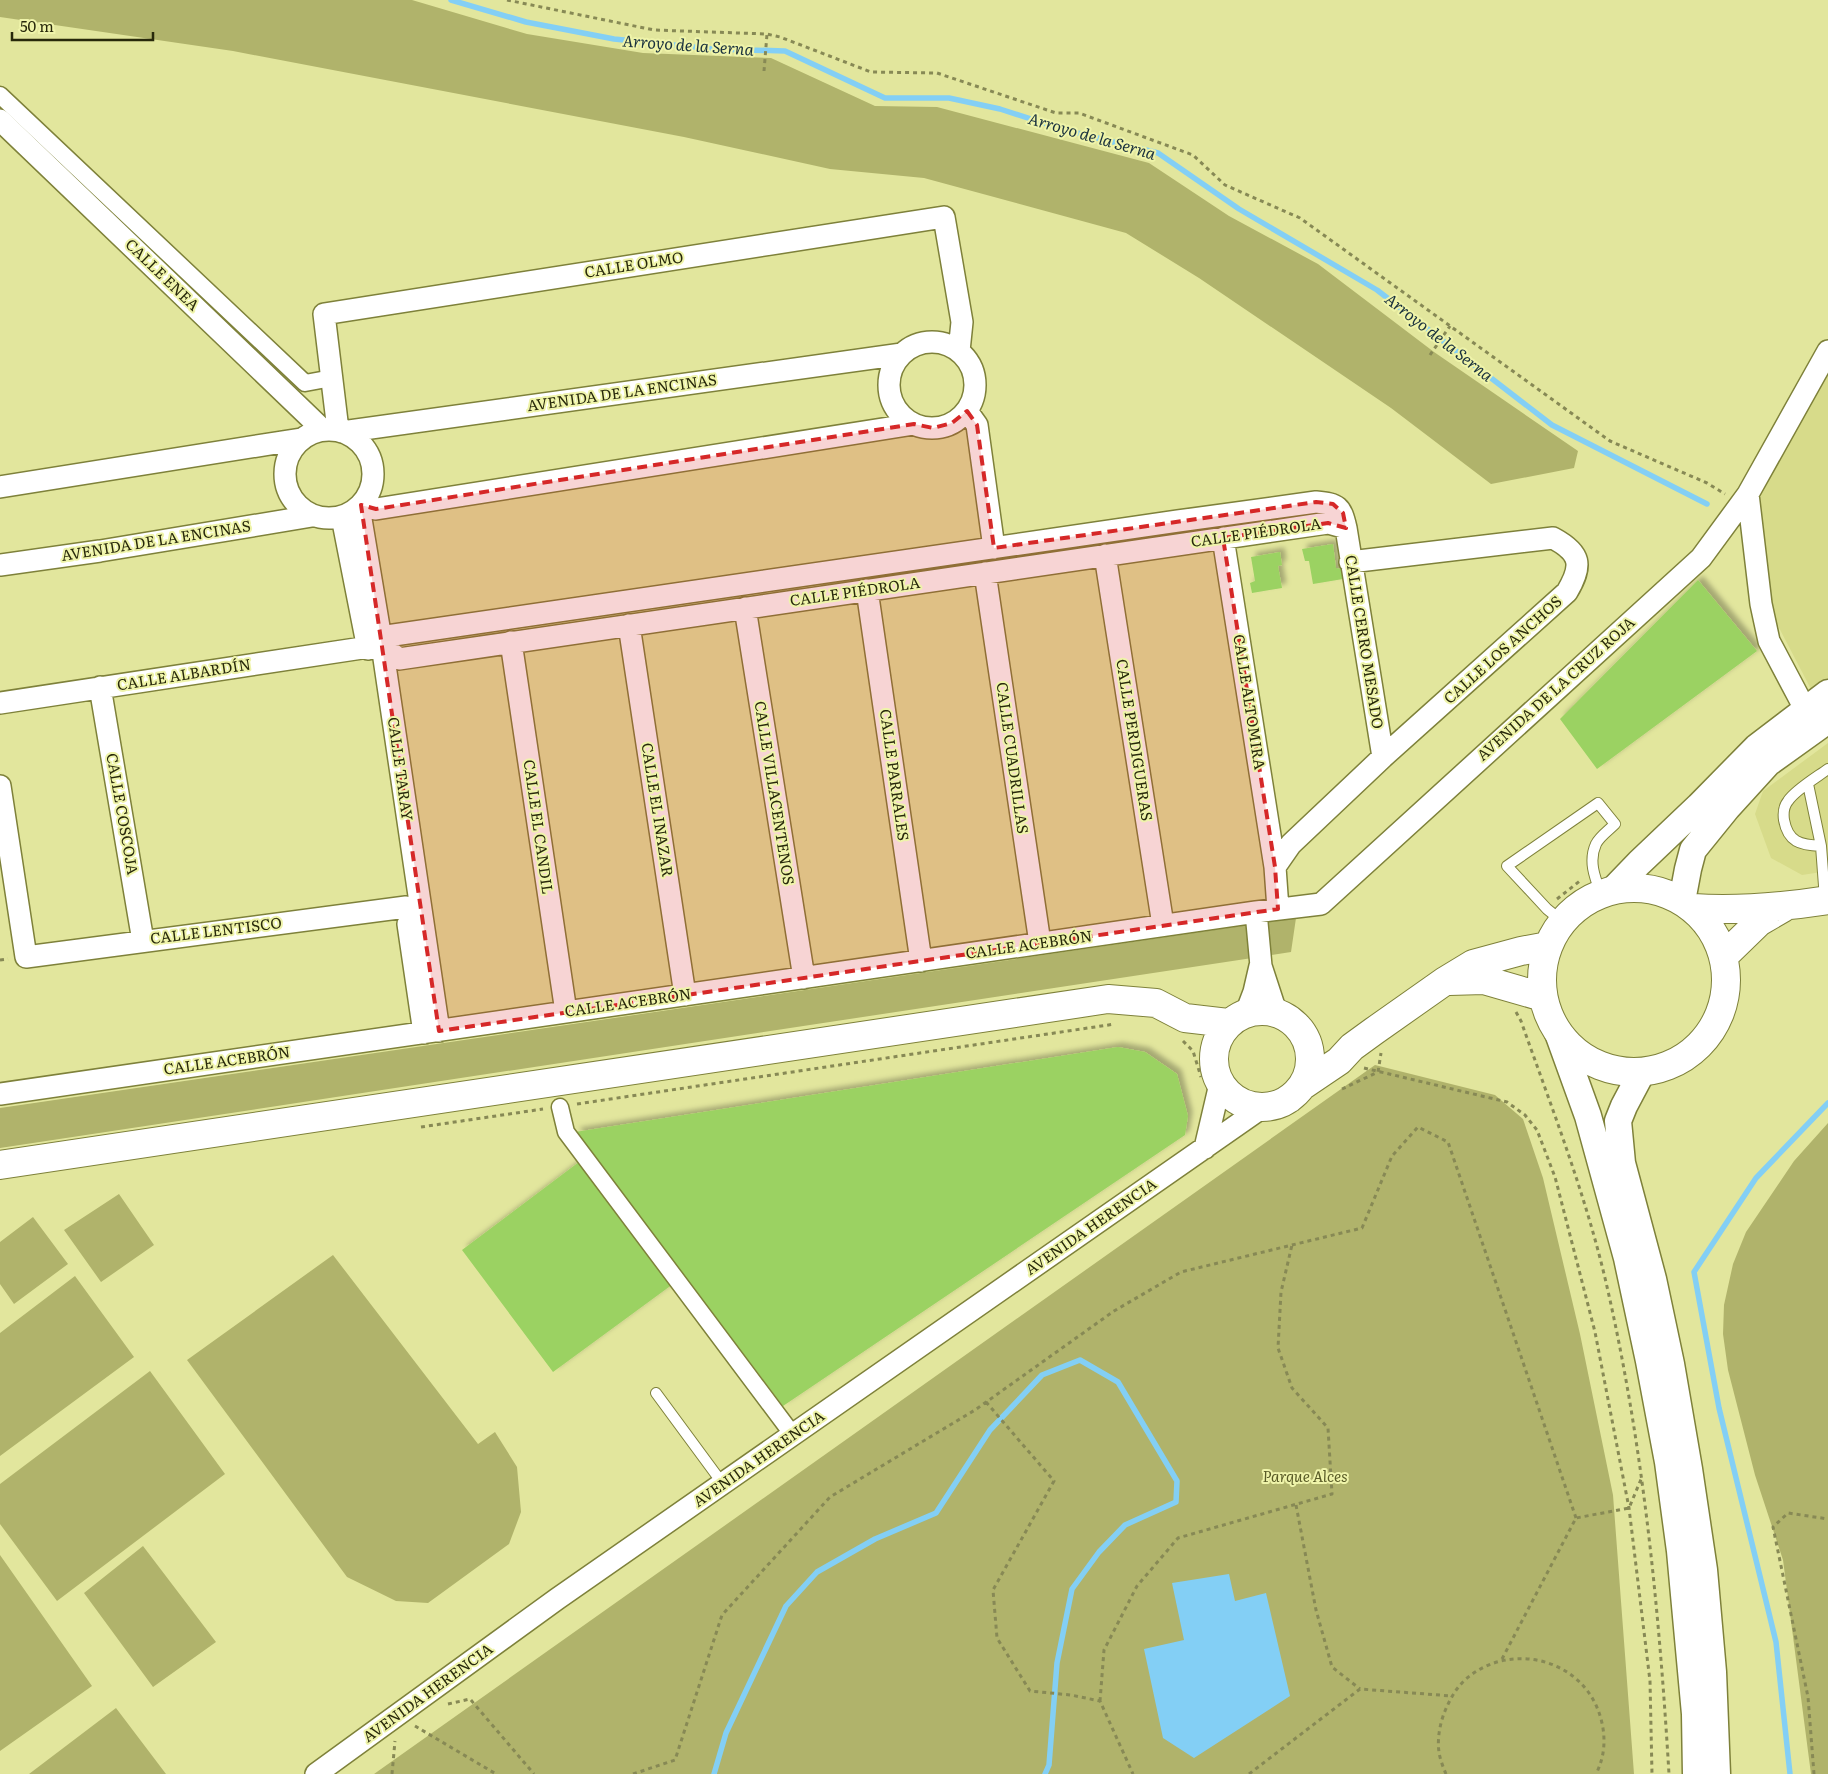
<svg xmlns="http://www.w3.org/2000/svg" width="1828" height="1774" viewBox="0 0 1828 1774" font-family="Literata,serif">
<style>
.built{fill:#d7db8a}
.green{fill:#b0b36b}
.water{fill:#83cff5}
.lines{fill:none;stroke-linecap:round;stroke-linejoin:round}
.stream{stroke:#83cff5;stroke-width:5.5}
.building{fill:#9bd262;filter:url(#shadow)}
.service-casing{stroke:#7e813a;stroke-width:12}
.pedestrian-casing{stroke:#7e813a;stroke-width:19}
.minor-casing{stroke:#7e813a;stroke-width:24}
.tertiary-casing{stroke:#7e813a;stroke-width:29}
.secondary-casing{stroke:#7e813a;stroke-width:30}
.path{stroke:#878955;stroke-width:3;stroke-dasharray:4 4;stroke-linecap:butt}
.service{stroke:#fff;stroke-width:10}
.pedestrian{stroke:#fff;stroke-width:16}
.minor{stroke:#fff;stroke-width:21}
.tertiary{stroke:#fff;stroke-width:26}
.secondary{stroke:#fff;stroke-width:28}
.marked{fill:#d62828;fill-opacity:0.2;stroke:#d62828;stroke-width:4;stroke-dasharray:10 6;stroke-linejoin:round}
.labels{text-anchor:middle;stroke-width:4;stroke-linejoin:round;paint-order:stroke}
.street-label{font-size:15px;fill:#28290b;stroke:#eff4aa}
.park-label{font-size:15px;font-style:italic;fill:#595b27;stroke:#eff4aa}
.water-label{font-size:16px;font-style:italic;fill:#19313d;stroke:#eff4aa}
</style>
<defs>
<filter id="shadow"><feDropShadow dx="4.5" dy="-4.5" stdDeviation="2.5" flood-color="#0004"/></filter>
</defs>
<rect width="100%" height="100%" fill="#e2e69d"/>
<path class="built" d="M 1828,368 L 1828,682 L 1813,693 L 1774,618 L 1757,496 Z
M 1828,743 L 1828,871 L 1802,875 L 1771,858 L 1755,814 L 1763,791 Z"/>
<path class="green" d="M 0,0 L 412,0 L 527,34 L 643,53 L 771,58 L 875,106 L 937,107 L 1149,163 L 1229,216 L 1318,264 L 1434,352 L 1578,451 L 1574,468 L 1491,484 L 1391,408 L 1199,278 L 1126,233 L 924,178 L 830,169 L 684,137 L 233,51 L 0,17 Z
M 1296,918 L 1291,952 L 0,1148 L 0,1108 Z
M 1375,1065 L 1495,1095 L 1523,1119 L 1543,1178 L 1580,1334 L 1613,1495 L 1634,1774 L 374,1774 Z
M 1828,1123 L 1828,1774 L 1811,1774 L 1783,1560 L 1755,1475 L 1728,1370 L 1723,1334 L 1724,1305 L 1733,1264 L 1746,1232 L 1794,1161 Z
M 119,1194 L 154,1245 L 101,1282 L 64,1230 Z
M 33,1217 L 68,1264 L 14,1304 L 0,1284 L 0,1242 Z
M 333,1255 L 478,1444 L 495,1432 L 517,1467 L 521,1512 L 509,1544 L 428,1603 L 396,1601 L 347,1577 L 187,1360 Z
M 75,1276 L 134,1357 L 0,1456 L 0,1333 Z
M 150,1371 L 225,1474 L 57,1601 L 0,1524 L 0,1484 Z
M 143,1546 L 216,1642 L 153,1687 L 84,1593 Z
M 0,1555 L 92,1686 L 0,1751 Z
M 116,1708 L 166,1774 L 29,1774 Z"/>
<path class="water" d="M 1229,1574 L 1235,1601 L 1266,1593 L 1290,1696 L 1194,1758 L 1163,1738 L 1144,1649 L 1184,1640 L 1172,1583 Z"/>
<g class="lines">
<path class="stream" d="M 451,0 L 526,22 L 614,39 L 713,49 L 785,51 L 885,98 L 949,98 L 1000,109 L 1065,130 L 1158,153 L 1239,209 L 1377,290 L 1552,425 L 1707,504
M 714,1774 L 726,1733 L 786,1606 L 817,1572 L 875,1539 L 936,1513 L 990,1430 L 1042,1375 L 1080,1360 L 1118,1382 L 1177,1481 L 1176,1502 L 1125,1525 L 1099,1552 L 1072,1589 L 1057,1663 L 1049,1765 L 1045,1774
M 1790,1774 L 1776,1642 L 1719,1408 L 1694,1272 L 1756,1178 L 1828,1103"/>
</g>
<path class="building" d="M 1333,544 L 1336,568 L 1341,569 L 1343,579 L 1313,584 L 1309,561 L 1305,561 L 1302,549 Z
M 1280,552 L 1282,565 L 1278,566 L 1282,588 L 1252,593 L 1250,583 L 1255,581 L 1251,557 Z
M 1698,580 L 1757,651 L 1597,769 L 1560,719 Z
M 1118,1047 L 1145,1052 L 1177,1074 L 1188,1116 L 1185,1135 L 783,1406 L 575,1132 Z
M 579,1162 L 673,1284 L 553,1372 L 462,1250 Z"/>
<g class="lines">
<defs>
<path id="service" d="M 1808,784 L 1821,846 L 1825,899
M 1821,846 C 1800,845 1788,842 1784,820 C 1783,813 1784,806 1788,801 C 1795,790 1817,777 1828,769
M 1563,922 L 1547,909 L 1507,866 L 1598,803 L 1615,824 C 1609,830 1599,837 1596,844 C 1588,861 1595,878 1601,894
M 656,1393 L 723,1484"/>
<path id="pedestrian" d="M 0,95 L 305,383 L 332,378
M 560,1107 L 566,1132 L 793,1435"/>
<path id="minor" d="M 0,120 L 323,430
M889 385a43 43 0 1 1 86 0a43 43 0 1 1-86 0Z
M 967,411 L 977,425 L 994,548
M 338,430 L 324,314 L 944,217 L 962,322 L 959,351
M285 474a44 44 0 1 1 88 0a44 44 0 1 1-88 0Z
M 342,432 L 902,354
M 0,487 L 301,439
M 1748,494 L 1761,604 L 1769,641 L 1805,709
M 361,505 L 376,509 L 914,424
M 359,507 L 382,645 L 439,1031
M 342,517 L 368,649
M 1223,538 L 1275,867
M 1105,555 L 1163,925
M 0,565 L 100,551 L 312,516
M 985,573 L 1040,943
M 867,590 L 921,961
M 745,608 L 804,978
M 629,625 L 685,995
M 380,637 L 1178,521 L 1316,502 C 1338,504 1341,506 1346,528 L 1383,757
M 511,642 L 566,1012
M 100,687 L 143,941
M 0,703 L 382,645 L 399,659 L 1328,523 L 1346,528
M 0,786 L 26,957 L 406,907
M 1278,909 L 1275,867 L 1291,844 L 1383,757 L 1567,592 C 1583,565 1581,553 1553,538 L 1350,562
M 408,924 L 424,1033
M 1276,1012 L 1261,966 L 1256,912 L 1321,904 L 1701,558 L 1748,494 L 1828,351
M 1246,1013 L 1254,992 L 1260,966
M 0,1094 L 1256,912
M 1205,1148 L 1220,1084
M 316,1774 L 557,1599 L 1263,1107"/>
<path id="tertiary" d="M 1613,890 L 1639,863 L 1699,806 L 1757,747 L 1828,693
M 1682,901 L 1688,869 L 1693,850 L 1727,808 L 1768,763 L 1828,720
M 1558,1033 L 1588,1116 L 1627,1258 L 1649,1361 L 1668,1462 L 1680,1551 L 1695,1714 L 1696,1774
M 1642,1072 L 1624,1106 L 1618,1121 L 1622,1163 L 1653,1279 L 1671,1364 L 1689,1469 L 1704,1570 L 1713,1672 L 1717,1774"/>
<path id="secondary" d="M1542 980a92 92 0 1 1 184 0a92 92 0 1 1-184 0Z
M 1693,908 C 1738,911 1783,907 1828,900
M 1724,956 L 1759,922 L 1783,908
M 1449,981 L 1484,980 L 1543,997
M1214 1059a48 48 0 1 1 96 0a48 48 0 1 1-96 0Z
M 1302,1086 L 1339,1061 L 1352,1047 L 1374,1031 L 1445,981 L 1473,964 L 1521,951 L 1548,946
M 0,1165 L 1108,999 L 1156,1003 L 1185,1018 L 1228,1023"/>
</defs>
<use href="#service" class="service-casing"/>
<use href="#pedestrian" class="pedestrian-casing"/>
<use href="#minor" class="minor-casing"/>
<use href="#tertiary" class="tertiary-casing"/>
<use href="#secondary" class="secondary-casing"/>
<path class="path" d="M 507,0 L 654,30 L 767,34 L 780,37 L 871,72 L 937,73 L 1056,113 L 1079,113 L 1193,155 L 1225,185 L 1300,218 L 1610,441 L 1707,483 L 1725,494
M 764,71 L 767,34
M 1430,355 L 1450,326
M 1557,899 L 1581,880
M 0,960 L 8,959
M 1516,1012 L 1521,1021 C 1551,1106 1584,1190 1605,1278 C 1643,1441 1659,1608 1669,1774
M 1183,1041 L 1193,1051 L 1201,1077
M 1364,1068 L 1507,1102 L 1525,1115 L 1537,1130 L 1555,1177 L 1595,1332 L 1629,1508 L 1650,1681 L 1652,1774
M 1342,1089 L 1378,1072 L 1381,1053
M 577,1104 L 1115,1024
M 1281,1116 L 1298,1109
M 421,1127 L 543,1109
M 986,1402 L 1054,1481 L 993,1590 L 997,1638 L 1030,1691 L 1071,1695 L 1100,1701 L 1133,1774
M 1296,1505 L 1316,1610 L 1332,1667 L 1360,1689
M 1502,1659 L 1576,1518 L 1629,1508 L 1642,1477
M 1100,1701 L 1104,1650 L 1137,1586 L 1178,1538 L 1332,1494 L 1328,1428 L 1292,1388 L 1278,1348 L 1281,1292 L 1292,1245
M 448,1704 L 470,1699 L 534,1774
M 415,1726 L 496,1774
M 392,1774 L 395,1741
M 633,1774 L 675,1760 L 722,1615 L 830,1497 L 975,1410 L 1114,1311 L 1181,1272 L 1362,1228 L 1392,1156 L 1418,1127 L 1448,1142 L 1576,1518
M 1249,1774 L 1360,1689 L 1452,1696
M 1446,1774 C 1443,1767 1440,1759 1439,1752 C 1437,1739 1440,1723 1445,1711 C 1450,1699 1456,1688 1466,1679 C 1511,1640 1585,1659 1601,1719 C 1606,1738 1605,1756 1596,1774
M 1814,1774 L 1808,1697 L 1773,1527 L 1788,1513 L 1828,1519"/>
<use href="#service" class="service"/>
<use href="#pedestrian" class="pedestrian"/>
<use href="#minor" class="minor"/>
<use href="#tertiary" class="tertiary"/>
<use href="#secondary" class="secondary"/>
</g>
<path class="marked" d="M 967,411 L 977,425 L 994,548 L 1316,502 L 1333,504 L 1343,513 L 1346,528 L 1328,523 L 1223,538 L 1275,867 L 1278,909 L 439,1031 L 361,505 L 376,509 L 914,424 L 933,428 L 952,423 Z"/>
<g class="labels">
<g class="street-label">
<text transform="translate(634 265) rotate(-9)" y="5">CALLE OLMO</text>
<text transform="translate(162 275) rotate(44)" y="5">CALLE ENEA</text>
<text transform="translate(622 393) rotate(-8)" y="5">AVENIDA DE LA ENCINAS</text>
<text transform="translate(1256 533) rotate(-8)" y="5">CALLE PIÉDROLA</text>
<text transform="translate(156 541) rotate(-9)" y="5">AVENIDA DE LA ENCINAS</text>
<text transform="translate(855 592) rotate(-8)" y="5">CALLE PIÉDROLA</text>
<text transform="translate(1364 642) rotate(81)" y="5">CALLE CERRO MESADO</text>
<text transform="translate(1503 650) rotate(-42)" y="5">CALLE LOS ANCHOS</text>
<text transform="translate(184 675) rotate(-9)" y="5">CALLE ALBARDÍN</text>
<text transform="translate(1556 689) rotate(-42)" y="5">AVENIDA DE LA CRUZ ROJA</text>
<text transform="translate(1249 702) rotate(81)" y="5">CALLE ALTOMIRA</text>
<text transform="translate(1134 740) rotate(81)" y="5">CALLE PERDIGUERAS</text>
<text transform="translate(1012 758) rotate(82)" y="5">CALLE CUADRILLAS</text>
<text transform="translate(400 769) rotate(82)" y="5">CALLE TARAY</text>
<text transform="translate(894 775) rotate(82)" y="5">CALLE PARRALES</text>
<text transform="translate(774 793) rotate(81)" y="5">CALLE VILLACENTENOS</text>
<text transform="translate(657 810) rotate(81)" y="5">CALLE EL INAZAR</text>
<text transform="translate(122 814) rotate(80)" y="5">CALLE COSCOJA</text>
<text transform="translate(538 827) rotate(82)" y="5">CALLE EL CANDIL</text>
<text transform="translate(216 931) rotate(-7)" y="5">CALLE LENTISCO</text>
<text transform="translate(1029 945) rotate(-8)" y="5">CALLE ACEBRÓN</text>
<text transform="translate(628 1003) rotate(-8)" y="5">CALLE ACEBRÓN</text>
<text transform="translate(227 1061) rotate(-8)" y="5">CALLE ACEBRÓN</text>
<text transform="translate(1091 1227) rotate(-35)" y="5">AVENIDA HERENCIA</text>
<text transform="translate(759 1459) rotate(-35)" y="5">AVENIDA HERENCIA</text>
<text transform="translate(428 1693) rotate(-36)" y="5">AVENIDA HERENCIA</text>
</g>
<g class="park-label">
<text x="1305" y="1482">Parque Alces</text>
</g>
<g class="water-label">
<text transform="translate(688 45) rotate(4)" y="6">Arroyo de la Serna</text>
<text transform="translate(1092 136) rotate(16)" y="6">Arroyo de la Serna</text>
<text transform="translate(1439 337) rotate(38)" y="6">Arroyo de la Serna</text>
</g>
</g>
<path d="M12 32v8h141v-8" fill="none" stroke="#28290b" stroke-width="2.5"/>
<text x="20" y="32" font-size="15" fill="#28290b" stroke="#eff4aa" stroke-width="4" paint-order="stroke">50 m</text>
</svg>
